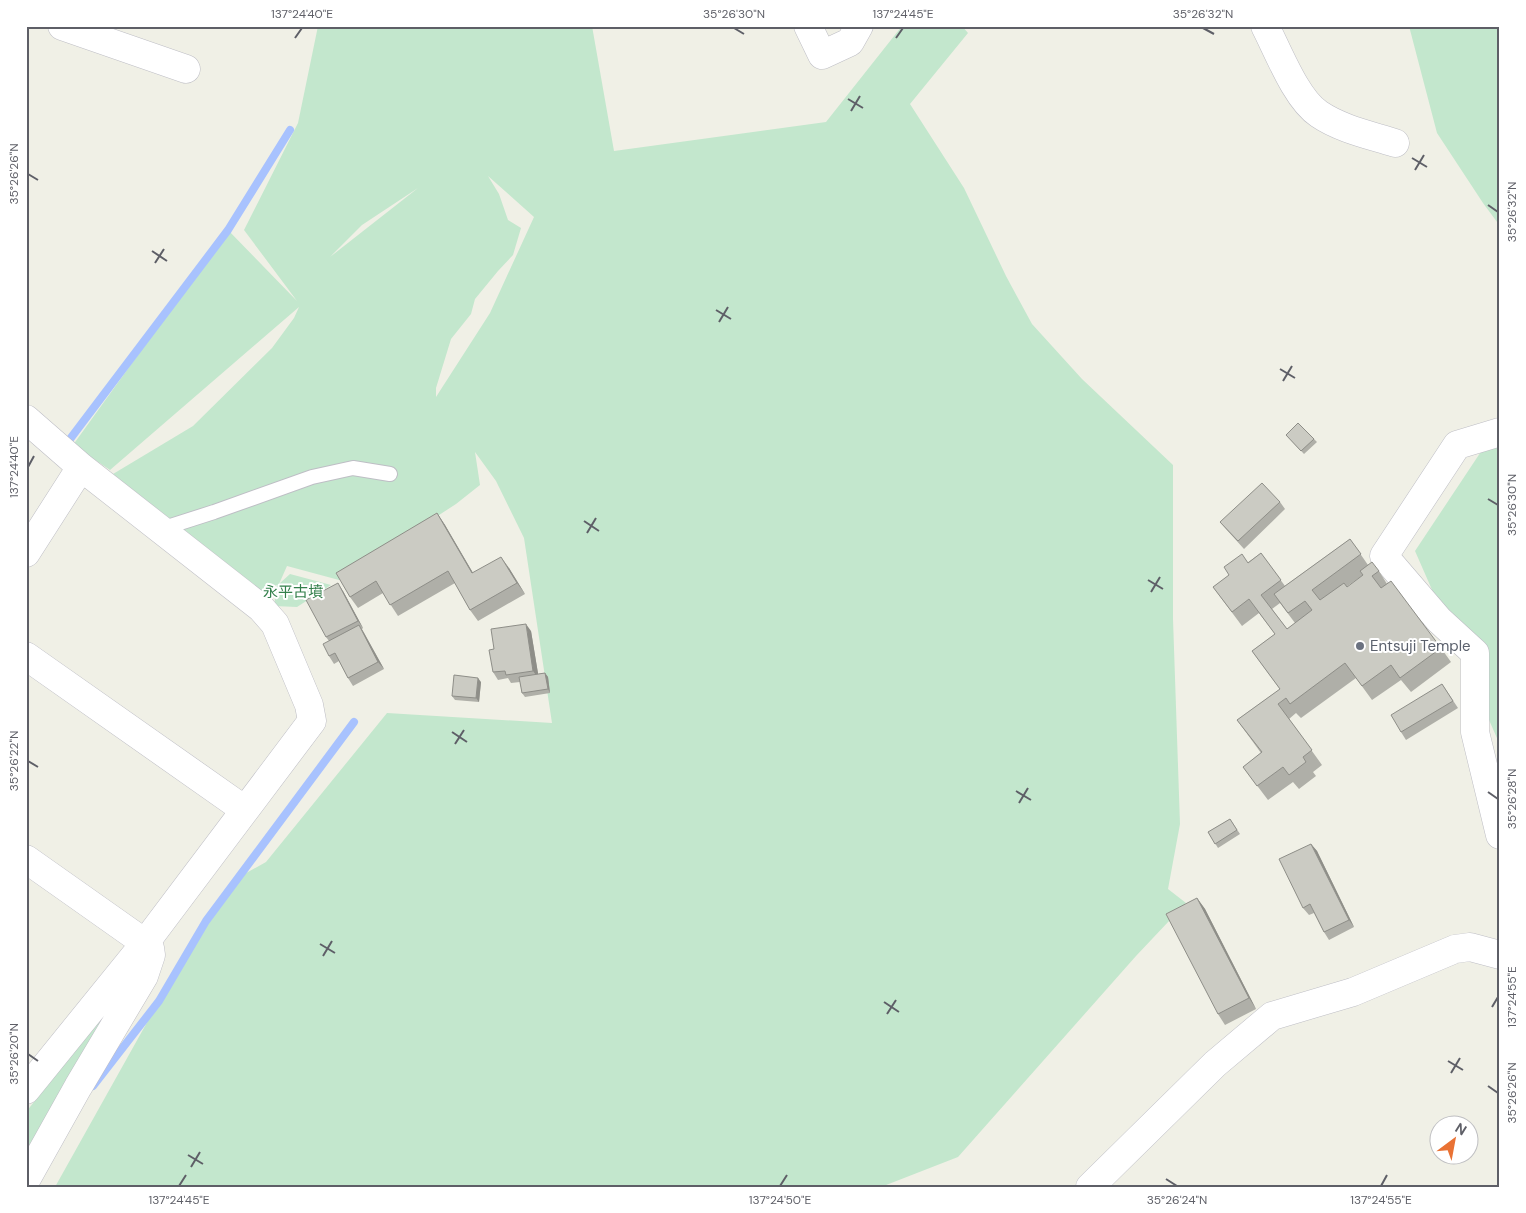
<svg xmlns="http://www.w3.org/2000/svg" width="1526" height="1213" viewBox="0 0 1526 1213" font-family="'DM Sans','Noto Sans JP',sans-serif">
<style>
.green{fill:#c3e7cd;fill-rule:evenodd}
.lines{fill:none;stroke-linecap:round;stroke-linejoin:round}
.stream{stroke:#a8c2fe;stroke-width:8}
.lane-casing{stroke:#bebec5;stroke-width:16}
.street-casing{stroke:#bebec5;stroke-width:29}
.lane{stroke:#fff;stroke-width:14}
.street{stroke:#fff;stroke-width:28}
.wall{fill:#afafa8;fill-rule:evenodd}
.shaded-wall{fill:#8e8e88}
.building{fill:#cbcbc3;stroke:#8e8e88}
.ticks{fill:none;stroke:#5e5f67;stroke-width:2}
.worship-dot{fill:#6b7280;stroke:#fff;stroke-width:2}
.labels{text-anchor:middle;stroke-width:4;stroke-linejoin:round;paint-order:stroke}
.park-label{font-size:15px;fill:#34804c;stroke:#fff}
.worship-label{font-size:15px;fill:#5b616d;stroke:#fff;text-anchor:start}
.neatline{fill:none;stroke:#5e5f67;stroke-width:2}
.ticks-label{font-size:12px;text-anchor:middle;fill:#5e5f67}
</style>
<rect width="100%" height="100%" fill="#f0f0e6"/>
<path class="green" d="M 318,26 L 592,26 L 614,151 L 826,122 L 902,26 L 962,26 L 968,33 L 910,104 L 964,188 L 1006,276 L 1032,324 L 1082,379 L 1173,465 L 1173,619 L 1180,824 L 1168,889 L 1186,903 L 1136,956 L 958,1157 L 881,1187 L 55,1187 L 159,1001 L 206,921 L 239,877 L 266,862 L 387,713 L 552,723 L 524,538 L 496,481 L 475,452 L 480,485 L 456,504 L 339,580 L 287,566 L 279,584 L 290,574 L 331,585 L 297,607 L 274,606 L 277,585 L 262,591 L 113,474 L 193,426 L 272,348 L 294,318 L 299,307 L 110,470 L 73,445 L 228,230 L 297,301 L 244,230 L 298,123 ZM 488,176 L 534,217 L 490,313 L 436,397 L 436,388 L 451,339 L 471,314 L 475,299 L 498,271 L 513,255 L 521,228 L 508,220 L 499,194 ZM 418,188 L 330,257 L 362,225 Z
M 1409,26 L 1500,26 L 1500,226 L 1483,203 L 1437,133 Z
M 1500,423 L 1500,745 L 1415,551 Z
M 111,1005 L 26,1153 L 26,1112 Z"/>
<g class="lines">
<path class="stream" d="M 64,447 L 228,230 L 290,130
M 93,1086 L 159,1001 L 206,921 L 354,722"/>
<defs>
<path id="lane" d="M 161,529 L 214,512 L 312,477 L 353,468 L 390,474"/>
<path id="street" d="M 62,26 L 186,69
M 808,26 L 822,55 L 850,42 L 859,26
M 1265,26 C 1278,51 1296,99 1319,114 C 1341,129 1370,135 1395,143
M 26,419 L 81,467 L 261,608 L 275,624 L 309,705 L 312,721 L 145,943 L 26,1090
M 1500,432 L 1457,445 L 1384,556 L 1439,620 L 1475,653 L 1475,732 L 1500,835
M 26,553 L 81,467
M 26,656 L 245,810
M 26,859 L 145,943 L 150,948 L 151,955 L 144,976 L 78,1087 L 26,1180
M 1090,1187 L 1215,1064 L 1272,1016 L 1353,992 L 1455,949 L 1470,947 L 1500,955"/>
</defs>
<use href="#lane" class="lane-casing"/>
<use href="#street" class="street-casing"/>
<use href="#lane" class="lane"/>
<use href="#street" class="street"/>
</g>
<path class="wall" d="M 1286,435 L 1314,439 L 1317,442 L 1304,454 Z
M 1280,502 L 1285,509 L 1244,549 L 1226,529 L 1220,522 Z
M 437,513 L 445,525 L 473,573 L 509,568 L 525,594 L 478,621 L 470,610 L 455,583 L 398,616 L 383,593 L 358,608 L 350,597 Z
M 1350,539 L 1368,565 L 1379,571 L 1387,584 L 1441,648 L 1451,662 L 1411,692 L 1401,680 L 1372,700 L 1356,678 L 1301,718 L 1296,713 L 1289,719 L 1322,765 L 1313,772 L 1316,776 L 1299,789 L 1293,782 L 1268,800 L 1243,767 L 1261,753 L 1237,720 L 1280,689 L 1252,651 L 1275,634 L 1259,613 L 1242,626 L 1213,587 L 1261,553 L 1285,586 ZM 1363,575 L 1347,587 L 1346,587 ZM 1280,603 L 1295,623 L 1287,629 L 1272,609 Z
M 343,591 L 363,628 L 362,629 L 384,669 L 353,686 L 348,678 L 339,661 L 334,664 L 329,656 L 329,641 L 326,637 Z
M 531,631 L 538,674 L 545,673 L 548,677 L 550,693 L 525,697 L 522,693 L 520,682 L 511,683 L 508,678 L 498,680 L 493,672 L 494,649 Z
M 481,682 L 479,702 L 455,700 L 452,696 Z
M 1442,684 L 1458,708 L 1406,740 L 1401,732 Z
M 1230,819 L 1240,834 L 1218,848 L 1208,832 Z
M 1311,844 L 1317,851 L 1354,927 L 1329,940 L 1324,932 L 1314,913 L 1309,915 L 1303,908 Z
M 1197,898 L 1205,909 L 1256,1009 L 1225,1025 L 1218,1014 Z"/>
<path class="shaded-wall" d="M 437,513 L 445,525 L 480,585 L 472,573 Z
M 501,557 L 509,568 L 525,594 L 517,583 Z
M 338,583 L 343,591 L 363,628 L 358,621 Z
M 526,624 L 531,631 L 539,679 L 533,671 Z
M 359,625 L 364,633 L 384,669 L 378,662 Z
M 545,673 L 548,677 L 550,693 L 548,689 Z
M 478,678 L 481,682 L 479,702 L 476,698 Z
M 1311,844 L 1317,851 L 1354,927 L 1349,920 Z
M 1197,898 L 1205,909 L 1256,1009 L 1249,998 Z"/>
<path class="building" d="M 1298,423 L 1314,439 L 1301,451 L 1286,435 Z
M 1262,483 L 1280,502 L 1238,541 L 1220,522 Z
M 437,513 L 472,573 L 501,557 L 517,583 L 470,610 L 448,571 L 390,605 L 376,581 L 350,597 L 336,573 Z
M 1350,539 L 1361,554 L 1312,590 L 1320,600 L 1344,583 L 1347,587 L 1363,575 L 1360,571 L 1372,562 L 1379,571 L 1372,576 L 1381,588 L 1391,581 L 1441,648 L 1400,678 L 1391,665 L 1362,686 L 1345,663 L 1290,704 L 1286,698 L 1278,704 L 1312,750 L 1303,757 L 1306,762 L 1289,775 L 1283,767 L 1257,786 L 1243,767 L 1262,752 L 1237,720 L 1280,689 L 1252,651 L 1275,634 L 1249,599 L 1232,612 L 1213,587 L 1229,575 L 1224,567 L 1242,554 L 1248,563 L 1261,553 L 1281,580 L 1261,595 L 1287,629 L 1312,610 L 1305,601 L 1288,613 L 1274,594 Z
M 338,583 L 358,621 L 326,637 L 306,600 Z
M 526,624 L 533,671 L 506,675 L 505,671 L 493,672 L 489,650 L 494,649 L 491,629 Z
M 359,625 L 378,662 L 348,678 L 335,653 L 329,656 L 323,644 Z
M 545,673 L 548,689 L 522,693 L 519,677 Z
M 454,675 L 478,678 L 476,698 L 452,696 Z
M 1442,684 L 1453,701 L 1401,732 L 1391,715 Z
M 1230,819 L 1237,830 L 1215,844 L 1208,832 Z
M 1311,844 L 1349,920 L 1324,932 L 1310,904 L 1303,908 L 1279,859 Z
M 1197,898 L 1249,998 L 1218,1014 L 1166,914 Z"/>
<path class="ticks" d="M 734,28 L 744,34M 1203,28 L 1214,34M 295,38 L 302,28M 896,38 L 903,28M 848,99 L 863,108M 851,111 L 860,96M 1412,158 L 1427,167M 1415,170 L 1424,155M 28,174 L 38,180M 1488,205 L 1498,212M 152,251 L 167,261M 155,263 L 164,249M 716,310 L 731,319M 719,322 L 728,307M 1280,369 L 1295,378M 1283,381 L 1292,366M 28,467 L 34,456M 1488,499 L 1498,505M 584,521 L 599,531M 587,533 L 596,518M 1148,580 L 1163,589M 1151,592 L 1160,577M 452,732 L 467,742M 455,744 L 464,730M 28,761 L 38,767M 1016,791 L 1031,800M 1488,792 L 1498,799M 1019,803 L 1028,788M 320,944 L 335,953M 323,956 L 332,941M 884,1002 L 899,1012M 1492,1007 L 1498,997M 887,1014 L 896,1000M 28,1054 L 38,1061M 1448,1061 L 1463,1070M 1451,1073 L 1460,1058M 1488,1086 L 1498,1093M 188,1155 L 203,1164M 191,1167 L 200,1152M 1166,1179 L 1177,1186M 179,1186 L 186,1175M 780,1186 L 787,1175M 1381,1186 L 1387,1175"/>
<circle class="worship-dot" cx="1360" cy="646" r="5"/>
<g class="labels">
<g class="park-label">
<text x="293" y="597">永平古墳</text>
</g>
<g class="worship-label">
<text x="1370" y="651">Entsuji Temple</text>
</g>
</g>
<rect width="1526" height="1213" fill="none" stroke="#ffffff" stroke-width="55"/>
<g transform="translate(1454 1140) rotate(32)"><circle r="24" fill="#ffffff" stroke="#bfbfc2"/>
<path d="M0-4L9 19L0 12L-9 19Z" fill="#e97234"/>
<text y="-8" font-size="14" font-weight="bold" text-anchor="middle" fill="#5e5f67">N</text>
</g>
<rect x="28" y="28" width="1470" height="1158" class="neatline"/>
<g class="ticks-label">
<text x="302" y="18">137°24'40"E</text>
<text x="734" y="18">35°26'30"N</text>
<text x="903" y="18">137°24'45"E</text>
<text x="1203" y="18">35°26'32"N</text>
<text transform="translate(14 174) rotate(-90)" y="4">35°26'26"N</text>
<text transform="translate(1512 212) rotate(-90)" y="4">35°26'32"N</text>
<text transform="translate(14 467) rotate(-90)" y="4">137°24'40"E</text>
<text transform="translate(1512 505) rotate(-90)" y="4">35°26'30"N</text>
<text transform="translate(14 761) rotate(-90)" y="4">35°26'22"N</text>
<text transform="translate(1512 799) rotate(-90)" y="4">35°26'28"N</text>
<text transform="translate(1512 997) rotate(-90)" y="4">137°24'55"E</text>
<text transform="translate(14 1054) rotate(-90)" y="4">35°26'20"N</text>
<text transform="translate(1512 1093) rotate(-90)" y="4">35°26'26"N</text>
<text x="179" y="1204">137°24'45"E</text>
<text x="780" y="1204">137°24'50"E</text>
<text x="1177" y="1204">35°26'24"N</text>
<text x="1381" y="1204">137°24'55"E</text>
</g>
</svg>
